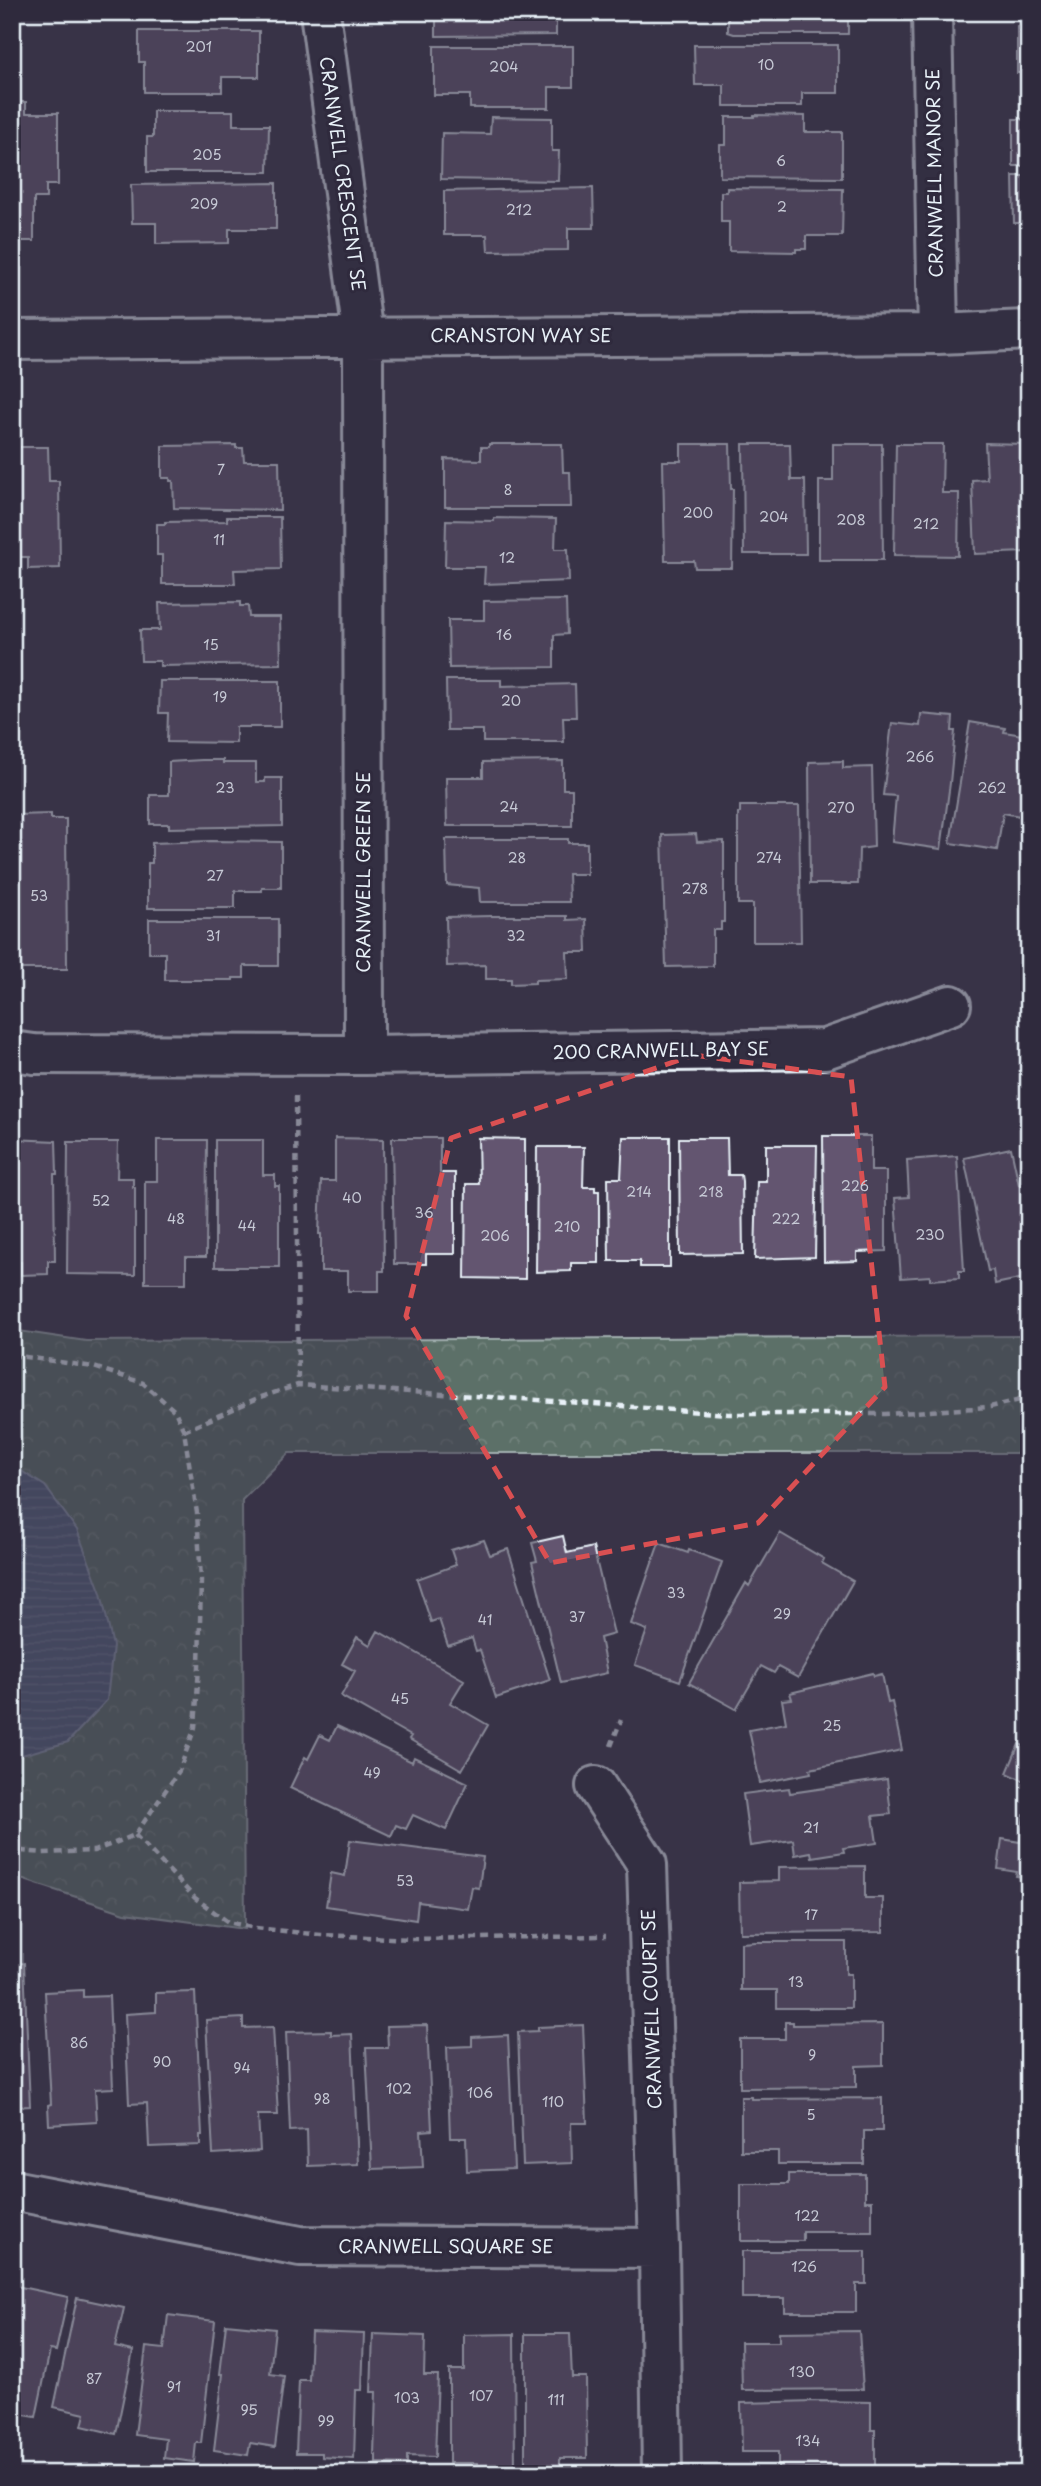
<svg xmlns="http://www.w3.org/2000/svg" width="1041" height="2486" viewBox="0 0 1041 2486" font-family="'Playpen Sans',sans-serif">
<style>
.park{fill:url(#park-crowns);stroke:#a2b0b0;stroke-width:2}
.water{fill:url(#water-rules);stroke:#8d99ac;stroke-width:2}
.building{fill:#635570;stroke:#e8f1f8;stroke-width:2}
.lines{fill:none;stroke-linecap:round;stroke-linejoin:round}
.street-casing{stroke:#e8f1f8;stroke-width:44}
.path{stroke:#e8f1f8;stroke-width:4.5;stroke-dasharray:7 5;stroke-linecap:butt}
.street{stroke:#2f2a3d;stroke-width:38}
.marked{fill:none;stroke:#da5052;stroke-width:5;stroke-dasharray:14 9;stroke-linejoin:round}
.labels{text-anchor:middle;stroke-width:6;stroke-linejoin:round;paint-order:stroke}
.number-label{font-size:14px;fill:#c7cad6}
.street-label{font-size:18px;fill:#e8f1f8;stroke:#2f2a3d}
</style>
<defs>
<pattern id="park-crowns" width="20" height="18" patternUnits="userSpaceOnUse" patternTransform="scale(1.75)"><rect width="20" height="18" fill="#5c6f67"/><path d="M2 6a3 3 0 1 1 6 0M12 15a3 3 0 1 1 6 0" fill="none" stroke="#73847e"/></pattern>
<pattern id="water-rules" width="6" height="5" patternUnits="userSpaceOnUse" patternTransform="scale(1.75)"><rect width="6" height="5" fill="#515e7a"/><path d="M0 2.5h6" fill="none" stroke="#6a768e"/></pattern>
</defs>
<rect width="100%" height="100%" fill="#393347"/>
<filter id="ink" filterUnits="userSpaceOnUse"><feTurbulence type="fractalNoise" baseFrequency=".0143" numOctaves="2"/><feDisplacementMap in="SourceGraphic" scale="14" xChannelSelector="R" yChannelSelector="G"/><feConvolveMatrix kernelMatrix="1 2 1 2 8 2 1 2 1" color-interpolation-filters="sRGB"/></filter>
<g filter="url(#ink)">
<path class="park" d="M 12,1330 L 86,1341 L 1029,1336 L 1029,1453 L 289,1453 L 242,1500 L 245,1929 L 125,1913 L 12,1876 Z"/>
<path class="water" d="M 12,1465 L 45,1486 L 77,1530 L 101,1593 L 113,1646 L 107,1700 L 68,1742 L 15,1757 L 12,1756 Z"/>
<path class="building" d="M 122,12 L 254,12 L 255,19 L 137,19 L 137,15 L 122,15 Z
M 436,12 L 556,12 L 556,35 L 436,36 Z
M 728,12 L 848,12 L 848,34 L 734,34 L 728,32 Z
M 1017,26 L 1029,26 L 1029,73 L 1017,73 Z
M 139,31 L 259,31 L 259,77 L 222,77 L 222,92 L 144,92 L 144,62 L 139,62 Z
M 694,45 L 838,45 L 838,93 L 802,93 L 802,106 L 724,106 L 724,85 L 695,85 Z
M 434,46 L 573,46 L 573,87 L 549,87 L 549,108 L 470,108 L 470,95 L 434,95 Z
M 12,102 L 26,102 L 26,113 L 58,113 L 58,185 L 46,185 L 46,198 L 34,198 L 34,241 L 12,241 Z
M 153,111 L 233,111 L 233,125 L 269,125 L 268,172 L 147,172 L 147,137 L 153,137 Z
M 754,115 L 805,116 L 805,132 L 842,132 L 842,178 L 720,177 L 720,145 L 726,145 L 726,117 L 754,117 Z
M 491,117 L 552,118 L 552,151 L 559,151 L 558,181 L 441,179 L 442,133 L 490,134 Z
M 1013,119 L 1029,119 L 1029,166 L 1013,166 Z
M 1013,176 L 1029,176 L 1029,223 L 1014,223 Z
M 276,183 L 276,229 L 229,229 L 229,243 L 156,244 L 156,223 L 132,223 L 131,185 Z
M 593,188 L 594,228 L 568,228 L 568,250 L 488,251 L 487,235 L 444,235 L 444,191 Z
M 727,188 L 843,189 L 842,236 L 806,236 L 806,249 L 796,249 L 796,252 L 729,251 L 729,222 L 721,222 L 721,192 L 727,192 Z
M 985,443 L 1029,444 L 1029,552 L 975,554 L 972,480 L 987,479 Z
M 489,444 L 562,444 L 563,472 L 570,472 L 571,507 L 445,507 L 445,459 L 481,460 L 481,447 L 489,447 Z
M 681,444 L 730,444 L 731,489 L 733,489 L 732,568 L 695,568 L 694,561 L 665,561 L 663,461 L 681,461 Z
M 743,444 L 790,444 L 791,480 L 805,480 L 806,554 L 744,554 Z
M 833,444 L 882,444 L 883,560 L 819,560 L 819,481 L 833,481 Z
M 896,444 L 943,444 L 942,493 L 959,493 L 958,556 L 894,555 Z
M 236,445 L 236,448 L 243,448 L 244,461 L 279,461 L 280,510 L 174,508 L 173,481 L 170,481 L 170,478 L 162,478 L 162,446 Z
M 12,447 L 48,447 L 49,481 L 59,481 L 60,568 L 28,569 L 28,557 L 12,557 Z
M 227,517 L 280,517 L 281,569 L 234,570 L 235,584 L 162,584 L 162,555 L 157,555 L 157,524 L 165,524 L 165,522 L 227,521 Z
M 494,518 L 556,519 L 555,549 L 568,549 L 569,581 L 484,584 L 485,567 L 445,567 L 446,520 L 494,521 Z
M 566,600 L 567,634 L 554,635 L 554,667 L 449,668 L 448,620 L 484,620 L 484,601 Z
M 240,602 L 240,606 L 248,606 L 249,617 L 280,617 L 281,664 L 160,666 L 160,661 L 141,661 L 140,630 L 160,630 L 159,603 Z
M 446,680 L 501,680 L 501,686 L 575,684 L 576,717 L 563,717 L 564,742 L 483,742 L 483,730 L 447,730 Z
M 160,681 L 280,681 L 280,727 L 236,727 L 236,743 L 167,742 L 168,713 L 159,713 Z
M 921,714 L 953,717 L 952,731 L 955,731 L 950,783 L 941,849 L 892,842 L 896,796 L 883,795 L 892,723 L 920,726 Z
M 970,722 L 1005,728 L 1004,732 L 1029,736 L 1029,762 L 1020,816 L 1003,813 L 997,850 L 950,843 Z
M 202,760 L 223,760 L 223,763 L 256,763 L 256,782 L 265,782 L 265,778 L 282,778 L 282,826 L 169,828 L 169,824 L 150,824 L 150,795 L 169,795 L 169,762 Z
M 563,761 L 563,789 L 572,789 L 572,826 L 447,826 L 446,777 L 483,777 L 483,762 Z
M 843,761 L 843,768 L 872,767 L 874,847 L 859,849 L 858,884 L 810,884 L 809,762 Z
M 740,806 L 799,806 L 801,942 L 753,942 L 753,904 L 738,904 L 738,813 L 740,813 Z
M 51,814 L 51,819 L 66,819 L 67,969 L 19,969 L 19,939 L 12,939 L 12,818 L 14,815 Z
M 696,834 L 697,842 L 724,841 L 724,922 L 721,922 L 721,930 L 713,930 L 713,966 L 666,967 L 662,835 Z
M 446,839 L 568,839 L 568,843 L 587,843 L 587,874 L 568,874 L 569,902 L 480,902 L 479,888 L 447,885 Z
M 211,841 L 281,842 L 281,888 L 262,888 L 262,891 L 235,891 L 235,908 L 148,908 L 148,863 L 152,863 L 152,843 Z
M 491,916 L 567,916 L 567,920 L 586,919 L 587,952 L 567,952 L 568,979 L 535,980 L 535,983 L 511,984 L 511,979 L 486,979 L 486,965 L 447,966 L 446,917 Z
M 149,919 L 278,919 L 278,966 L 244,966 L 244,978 L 233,978 L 233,980 L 165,980 L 165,953 L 149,953 Z
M 823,1136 L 871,1136 L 871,1171 L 886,1171 L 886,1251 L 857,1252 L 857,1261 L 824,1262 Z
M 623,1137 L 670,1137 L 670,1267 L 640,1267 L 640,1261 L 609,1261 L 608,1178 L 621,1178 Z
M 335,1138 L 383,1139 L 384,1271 L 379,1271 L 379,1291 L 348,1291 L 348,1271 L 321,1271 L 321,1234 L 319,1234 L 321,1181 L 335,1181 Z
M 392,1138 L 440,1138 L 440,1173 L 455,1173 L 455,1254 L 426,1254 L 426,1264 L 394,1264 Z
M 478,1138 L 525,1139 L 525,1279 L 465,1278 L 466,1184 L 479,1184 Z
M 679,1138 L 727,1138 L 728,1175 L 741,1175 L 742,1181 L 743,1254 L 680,1255 Z
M 12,1139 L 56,1141 L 57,1174 L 54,1174 L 55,1261 L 48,1261 L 48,1274 L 21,1275 L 21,1262 L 12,1262 Z
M 157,1140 L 207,1140 L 206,1257 L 186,1257 L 186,1283 L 145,1283 L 145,1181 L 157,1181 Z
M 215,1140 L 263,1140 L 263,1175 L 275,1175 L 275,1186 L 279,1186 L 279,1267 L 215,1267 Z
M 68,1142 L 118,1142 L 117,1178 L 133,1178 L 133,1187 L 135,1187 L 135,1275 L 67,1274 Z
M 766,1145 L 817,1145 L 815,1257 L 755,1259 L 757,1181 L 766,1181 Z
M 537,1147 L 584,1147 L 583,1187 L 595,1187 L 595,1191 L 599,1191 L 599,1263 L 571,1263 L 571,1271 L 536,1272 Z
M 1011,1148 L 1019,1185 L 1029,1182 L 1029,1267 L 1022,1268 L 1024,1278 L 995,1284 L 993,1270 L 988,1271 L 964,1158 Z
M 957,1156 L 964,1271 L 959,1271 L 959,1278 L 930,1280 L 930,1276 L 901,1278 L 895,1198 L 909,1197 L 907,1160 Z
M 780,1533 L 824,1559 L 822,1563 L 853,1581 L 798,1678 L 778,1667 L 774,1673 L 761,1666 L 736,1709 L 689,1683 L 746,1583 L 749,1586 Z
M 563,1536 L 567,1553 L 593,1547 L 614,1634 L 600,1638 L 607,1673 L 561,1683 L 532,1562 L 537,1561 L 532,1543 Z
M 484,1540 L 490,1555 L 508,1549 L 550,1680 L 496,1698 L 480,1650 L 476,1651 L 472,1638 L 448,1646 L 439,1619 L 431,1622 L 417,1579 L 456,1565 L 451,1550 Z
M 659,1543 L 688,1553 L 689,1550 L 722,1562 L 680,1681 L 635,1665 L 647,1630 L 631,1624 Z
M 378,1631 L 464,1680 L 450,1703 L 488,1725 L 462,1770 L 409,1739 L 411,1736 L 341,1696 L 355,1671 L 342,1664 L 357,1637 L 370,1645 Z
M 873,1673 L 874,1676 L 882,1674 L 888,1703 L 892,1702 L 902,1750 L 810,1769 L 811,1773 L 760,1783 L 749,1730 L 786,1723 L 782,1700 L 792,1699 L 790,1693 Z
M 337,1726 L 412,1762 L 414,1757 L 468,1783 L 446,1830 L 413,1815 L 406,1829 L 396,1825 L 391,1836 L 290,1788 L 305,1757 L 308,1759 L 320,1735 L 330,1740 Z
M 1019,1744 L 1028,1748 L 1029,1746 L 1029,1783 L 1007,1773 Z
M 887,1779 L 891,1814 L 873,1816 L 877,1843 L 843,1848 L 844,1852 L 812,1857 L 811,1852 L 795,1855 L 793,1840 L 750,1846 L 743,1794 L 789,1788 L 790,1793 Z
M 1024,1815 L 1029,1815 L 1029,1878 L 1016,1876 L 1017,1872 L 998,1869 L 1002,1839 L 1020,1842 Z
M 350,1840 L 483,1857 L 479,1888 L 472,1887 L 468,1909 L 418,1902 L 416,1920 L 326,1906 L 331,1873 L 345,1876 Z
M 865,1866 L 865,1898 L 883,1898 L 883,1932 L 740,1933 L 739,1882 L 779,1881 L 779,1867 Z
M 755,1942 L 846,1942 L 846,1974 L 851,1974 L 851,2008 L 777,2008 L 777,1990 L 741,1990 L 741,1943 Z
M 24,1963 L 30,2106 L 12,2107 L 12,1964 Z
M 83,1990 L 83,1997 L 109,1996 L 113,2088 L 95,2089 L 97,2122 L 49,2125 L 48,2105 L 51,2104 L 45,1992 Z
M 195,1992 L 202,2135 L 200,2135 L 200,2145 L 149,2147 L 147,2103 L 129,2104 L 125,2014 L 156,2012 L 156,1993 Z
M 243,2018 L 243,2028 L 273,2027 L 278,2115 L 258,2115 L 260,2151 L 213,2154 L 206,2020 Z
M 785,2022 L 793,2022 L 793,2025 L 883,2024 L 883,2065 L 856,2066 L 856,2087 L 740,2088 L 740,2039 L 785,2039 Z
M 427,2025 L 432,2130 L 421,2131 L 423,2167 L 372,2169 L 366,2048 L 388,2048 L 387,2026 Z
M 583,2025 L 587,2123 L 571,2123 L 572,2163 L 523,2165 L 518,2032 L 538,2031 L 538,2027 Z
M 331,2031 L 331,2035 L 352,2034 L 358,2164 L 308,2166 L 307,2130 L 290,2131 L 286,2032 Z
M 508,2035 L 514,2169 L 467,2171 L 466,2138 L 450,2138 L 447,2047 L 472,2046 L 472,2037 Z
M 741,2097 L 751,2097 L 751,2099 L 882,2098 L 882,2131 L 864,2131 L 864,2164 L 778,2164 L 778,2151 L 741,2151 Z
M 1023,2143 L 1029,2143 L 1029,2172 L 1023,2172 Z
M 789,2174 L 865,2174 L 865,2201 L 872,2201 L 872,2232 L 803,2232 L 803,2241 L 741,2241 L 741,2184 L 789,2184 Z
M 742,2251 L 866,2251 L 866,2284 L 856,2284 L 856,2312 L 785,2312 L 785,2298 L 742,2298 Z
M 16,2286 L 68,2297 L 56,2351 L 50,2350 L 36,2417 L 12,2413 L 12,2305 Z
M 1024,2286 L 1029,2286 L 1029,2317 L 1024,2317 Z
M 77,2298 L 124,2308 L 115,2347 L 133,2351 L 116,2434 L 82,2426 L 85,2414 L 54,2407 Z
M 168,2315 L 215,2321 L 201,2443 L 196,2443 L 194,2462 L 164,2458 L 166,2439 L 135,2435 L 146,2347 L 164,2349 Z
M 226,2324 L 275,2329 L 270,2374 L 284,2376 L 275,2447 L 250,2443 L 248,2455 L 214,2450 L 223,2374 L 220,2374 Z
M 859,2331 L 863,2389 L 742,2390 L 741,2342 L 779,2342 L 779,2332 Z
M 311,2332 L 364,2334 L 362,2390 L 356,2390 L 354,2459 L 322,2457 L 322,2453 L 296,2453 L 299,2380 L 309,2380 Z
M 373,2334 L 425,2336 L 424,2375 L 438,2375 L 435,2457 L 407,2456 L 407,2464 L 376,2463 L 376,2455 L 374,2455 L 376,2392 L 371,2392 Z
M 514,2334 L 515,2474 L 477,2474 L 477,2463 L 449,2463 L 449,2370 L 464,2370 L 464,2335 Z
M 525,2334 L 570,2334 L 572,2377 L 586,2377 L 587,2458 L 560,2458 L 560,2466 L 525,2466 Z
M 813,2401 L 871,2402 L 871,2430 L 875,2430 L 875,2468 L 778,2469 L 778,2452 L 742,2452 L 741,2403 Z"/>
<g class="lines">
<defs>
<path id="street" d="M 932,12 L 938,334
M 12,340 L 938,334 L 1029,330
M 12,1051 L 34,1054 L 364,1055 L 363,336 L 320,12
M 364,1055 L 825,1049 L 951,1005
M 596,1786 L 647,1864 L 659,2248
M 12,2190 L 300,2246 L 659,2248 L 662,2474"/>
</defs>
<use href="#street" class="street-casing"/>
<path class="path" d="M 296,1096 L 298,1385
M 12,1355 L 94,1367 L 143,1383 L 175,1411 L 184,1431 L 197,1513 L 201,1580 L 199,1667 L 195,1727 L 179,1771 L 135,1835 L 94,1851 L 43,1853 L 12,1850
M 184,1431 L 258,1398 L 298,1385 L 553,1401 L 728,1414 L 885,1414 L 990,1407 L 1029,1398
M 611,1746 L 621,1720
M 135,1835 L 195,1898 L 228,1922 L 255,1928 L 321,1935 L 413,1939 L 606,1936"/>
<use href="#street" class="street"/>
</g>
</g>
<path d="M0 0H1041V2486H0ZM 694,1055 L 851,1077 L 885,1387 L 758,1523 L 550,1563 L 406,1316 L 451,1138 Z" fill="#393347" fill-opacity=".55" fill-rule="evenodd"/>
<path class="marked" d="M 694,1055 L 851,1077 L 885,1387 L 758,1523 L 550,1563 L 406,1316 L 451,1138 Z"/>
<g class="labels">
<g class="number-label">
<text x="199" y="52">201</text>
<text x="766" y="70">10</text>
<text x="504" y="72">204</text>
<text x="207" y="160">205</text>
<text x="781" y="166">6</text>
<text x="204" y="209">209</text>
<text x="782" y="212">2</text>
<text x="519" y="215">212</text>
<text x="221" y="475">7</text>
<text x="508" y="495">8</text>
<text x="698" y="518">200</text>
<text x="774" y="522">204</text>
<text x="851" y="525">208</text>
<text x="926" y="529">212</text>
<text x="219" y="545">11</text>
<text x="507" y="563">12</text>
<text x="504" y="640">16</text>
<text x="211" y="650">15</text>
<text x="220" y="702">19</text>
<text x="511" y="706">20</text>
<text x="920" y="762">266</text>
<text x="225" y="793">23</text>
<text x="992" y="793">262</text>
<text x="509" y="812">24</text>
<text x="841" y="813">270</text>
<text x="517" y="863">28</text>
<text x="769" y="863">274</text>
<text x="215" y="881">27</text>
<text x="695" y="894">278</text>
<text x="39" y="901">53</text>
<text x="213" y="941">31</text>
<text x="516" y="941">32</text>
<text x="855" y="1191">226</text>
<text x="639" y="1197">214</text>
<text x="711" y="1197">218</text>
<text x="352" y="1203">40</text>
<text x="101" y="1206">52</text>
<text x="424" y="1218">36</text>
<text x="176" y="1224">48</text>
<text x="786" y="1224">222</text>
<text x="247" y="1231">44</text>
<text x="567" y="1232">210</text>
<text x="930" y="1240">230</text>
<text x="495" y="1241">206</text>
<text x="676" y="1598">33</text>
<text x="782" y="1619">29</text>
<text x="577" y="1622">37</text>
<text x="485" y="1625">41</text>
<text x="400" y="1704">45</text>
<text x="832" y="1731">25</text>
<text x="372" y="1778">49</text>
<text x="811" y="1833">21</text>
<text x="405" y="1886">53</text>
<text x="811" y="1920">17</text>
<text x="796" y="1987">13</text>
<text x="79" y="2048">86</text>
<text x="812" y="2060">9</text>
<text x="162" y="2067">90</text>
<text x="242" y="2073">94</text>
<text x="399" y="2094">102</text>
<text x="480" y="2098">106</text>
<text x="322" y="2104">98</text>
<text x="553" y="2107">110</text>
<text x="811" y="2120">5</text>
<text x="807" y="2221">122</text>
<text x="804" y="2272">126</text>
<text x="802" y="2377">130</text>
<text x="94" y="2384">87</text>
<text x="174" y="2392">91</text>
<text x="481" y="2401">107</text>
<text x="407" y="2403">103</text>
<text x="556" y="2405">111</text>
<text x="249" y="2415">95</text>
<text x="326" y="2426">99</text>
<text x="808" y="2446">134</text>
</g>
<g class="street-label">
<text transform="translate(935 173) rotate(-91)" y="6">CRANWELL MANOR SE</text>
<text transform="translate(342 174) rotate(82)" y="6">CRANWELL CRESCENT SE</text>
<text x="521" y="342">CRANSTON WAY SE</text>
<text transform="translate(364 872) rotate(-90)" y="6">CRANWELL GREEN SE</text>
<text transform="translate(661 1051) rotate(-1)" y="6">200 CRANWELL BAY SE</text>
<text transform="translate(652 2009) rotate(-92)" y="6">CRANWELL COURT SE</text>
<text x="446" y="2253">CRANWELL SQUARE SE</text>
</g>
</g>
<rect width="1041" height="2486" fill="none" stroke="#2f2a3d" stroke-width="42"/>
<rect x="21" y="21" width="999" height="2444" fill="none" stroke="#e8f1f8" stroke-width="2.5" filter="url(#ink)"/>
</svg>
